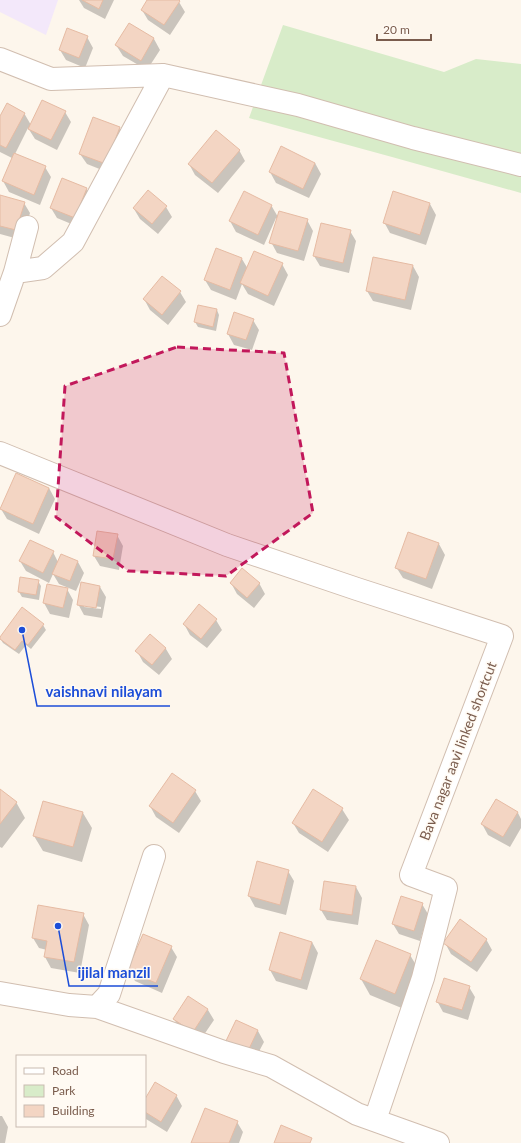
<svg xmlns="http://www.w3.org/2000/svg" width="521" height="1143" viewBox="0 0 521 1143" font-family="Lato,sans-serif">
<style>
.education{fill:#f3e8fa}
.green{fill:#d8ecc9}
.shadow{fill:#0003;fill-rule:evenodd}
.building{fill:#f3d5c3;stroke:#e6bba3}
.lines{fill:none;stroke-linecap:round;stroke-linejoin:round}
.minor-casing{stroke:#d1beb0;stroke-width:24}
.minor{stroke:#fff;stroke-width:22}
.marked{fill:#c2185b;fill-opacity:0.2;stroke:#c2185b;stroke-width:3;stroke-dasharray:8 5;stroke-linejoin:round}
.labels{text-anchor:middle;stroke-width:3;stroke-linejoin:round;paint-order:stroke}
.street-label{font-size:14px;fill:#7a5c4d;stroke:#fffaf3}
.leader{fill:none;stroke:#1d4ed8;stroke-width:1.5}
.callout-dot{fill:#1d4ed8;stroke:#fffaf3;stroke-width:1.5}
.callout-label{font-size:15px;text-anchor:middle;font-weight:bold;fill:#1d4ed8;stroke:#fffaf3;stroke-width:3;stroke-linejoin:round;paint-order:stroke}
</style>
<rect width="100%" height="100%" fill="#fdf6ec"/>
<path class="education" d="M 0,0 L 58,0 L 46,35 L 0,12 Z"/>
<path class="green" d="M 283,25 L 444,72 L 476,59 L 521,64 L 521,193 L 392,157 L 249,118 Z"/>
<path class="shadow" d="M 79,0 L 114,0 L 105,19 L 84,8 Z
M 149,0 L 177,0 L 179,2 L 185,12 L 170,35 L 148,20 L 142,10 Z
M 129,24 L 154,39 L 160,50 L 147,70 L 123,56 L 116,45 Z
M 87,37 L 93,48 L 85,68 L 66,60 L 60,50 Z
M 65,112 L 71,122 L 57,150 L 35,139 L 28,128 L 15,154 L 45,167 L 51,177 L 40,205 L 9,192 L 3,181 L 12,158 L 0,152 L 0,119 L 24,113 L 31,125 Z
M 119,128 L 125,139 L 112,174 L 87,164 L 80,154 Z
M 239,150 L 245,161 L 218,193 L 195,175 L 189,164 Z
M 315,163 L 321,174 L 309,198 L 276,183 L 270,172 Z
M 86,189 L 92,199 L 81,228 L 57,218 L 51,208 Z
M 0,196 L 24,203 L 30,213 L 22,240 L 0,234 Z
M 430,204 L 436,215 L 426,245 L 390,233 L 384,222 Z
M 271,205 L 278,217 L 307,220 L 313,231 L 304,261 L 277,253 L 271,242 L 278,218 L 276,218 L 264,245 L 236,232 L 230,221 Z
M 166,207 L 172,217 L 158,234 L 140,219 L 134,209 Z
M 350,231 L 356,241 L 349,273 L 320,266 L 314,256 Z
M 242,259 L 248,269 L 282,264 L 288,275 L 274,306 L 248,294 L 242,284 L 236,300 L 211,290 L 205,280 Z
M 413,266 L 419,277 L 411,310 L 373,301 L 367,291 Z
M 180,292 L 186,302 L 168,325 L 150,310 L 144,299 Z
M 217,310 L 219,315 L 216,331 L 198,327 L 195,322 Z
M 253,320 L 259,330 L 252,350 L 234,345 L 228,334 Z
M 49,488 L 55,499 L 39,534 L 7,519 L 1,509 Z
M 409,533 L 439,544 L 445,555 L 432,589 L 403,578 L 396,567 Z
M 117,535 L 123,546 L 119,570 L 100,566 L 94,556 Z
M 53,552 L 58,562 L 61,555 L 78,562 L 84,573 L 76,591 L 59,584 L 53,574 L 49,583 L 26,571 L 20,561 Z
M 38,581 L 41,586 L 39,600 L 22,597 L 19,592 Z
M 231,583 L 259,583 L 265,594 L 254,608 L 237,594 Z
M 48,585 L 67,589 L 73,600 L 69,618 L 50,614 L 44,603 Z
M 100,587 L 106,597 L 102,618 L 84,615 L 78,604 ZM 84,605 L 101,607 L 101,609 L 84,607 Z
M 216,620 L 222,630 L 207,648 L 190,635 L 184,624 Z
M 43,625 L 46,630 L 31,649 L 26,645 L 19,654 L 3,643 L 0,638 Z
M 150,635 L 166,649 L 172,659 L 159,675 L 143,662 L 137,651 Z
M 0,790 L 16,802 L 25,818 L 2,848 L 0,847 Z
M 195,791 L 201,801 L 179,833 L 156,817 L 150,806 Z
M 314,791 L 342,809 L 349,820 L 328,852 L 299,833 L 293,823 Z
M 496,801 L 518,813 L 521,819 L 521,828 L 510,847 L 488,835 L 482,824 Z
M 44,802 L 83,813 L 92,828 L 82,862 L 43,851 L 34,836 Z
M 258,863 L 288,871 L 294,881 L 286,915 L 255,907 L 249,896 Z
M 356,887 L 362,898 L 358,925 L 327,920 L 321,910 Z
M 422,904 L 428,914 L 420,941 L 399,934 L 393,924 Z
M 83,914 L 89,925 L 80,973 L 51,968 L 45,957 L 47,950 L 39,948 L 33,938 Z
M 486,939 L 492,950 L 477,972 L 451,954 L 445,943 Z
M 376,941 L 410,955 L 419,970 L 404,1009 L 370,995 L 361,979 Z
M 312,942 L 318,953 L 307,990 L 276,981 L 270,970 Z
M 171,947 L 177,957 L 162,993 L 135,981 L 129,971 Z
M 469,987 L 475,997 L 468,1020 L 443,1012 L 437,1001 Z
M 208,1010 L 214,1020 L 199,1042 L 180,1029 L 174,1019 Z
M 237,1021 L 258,1031 L 264,1042 L 253,1063 Z
M 176,1095 L 182,1106 L 167,1132 L 146,1119 L 145,1117 L 145,1101 Z
M 0,1116 L 2,1116 L 8,1127 L 5,1143 L 0,1143 Z
M 237,1122 L 243,1132 L 239,1143 L 192,1143 Z"/>
<path class="building" d="M 82,0 L 103,0 L 99,9 Z
M 147,0 L 179,0 L 180,1 L 164,25 L 141,10 Z
M 129,23 L 154,38 L 141,61 L 115,45 Z
M 67,28 L 88,36 L 79,58 L 59,50 Z
M 42,100 L 66,111 L 51,140 L 28,129 Z
M 7,103 L 25,113 L 6,148 L 0,145 L 0,116 Z
M 93,117 L 120,127 L 106,164 L 79,154 Z
M 216,130 L 240,150 L 212,183 L 188,164 Z
M 281,146 L 315,163 L 303,189 L 269,172 Z
M 14,153 L 46,166 L 34,195 L 2,181 Z
M 62,178 L 87,188 L 75,218 L 50,208 Z
M 148,190 L 167,206 L 152,224 L 133,208 Z
M 244,191 L 272,205 L 258,235 L 229,221 Z
M 393,191 L 430,203 L 420,235 L 383,223 Z
M 0,195 L 25,202 L 16,230 L 0,226 Z
M 279,211 L 308,219 L 298,251 L 269,243 Z
M 321,223 L 351,230 L 343,263 L 313,256 Z
M 216,248 L 242,258 L 230,290 L 204,280 Z
M 254,251 L 283,263 L 268,296 L 240,283 Z
M 373,257 L 413,265 L 405,300 L 366,291 Z
M 162,276 L 181,291 L 162,315 L 143,299 Z
M 198,305 L 217,309 L 213,327 L 194,322 Z
M 234,312 L 254,319 L 246,340 L 227,334 Z
M 16,473 L 49,488 L 33,524 L 0,509 Z
M 97,531 L 118,534 L 113,559 L 93,556 Z
M 408,532 L 439,543 L 426,579 L 395,568 Z
M 30,540 L 54,551 L 43,573 L 19,561 Z
M 61,554 L 78,561 L 70,581 L 52,574 Z
M 242,568 L 260,583 L 247,598 L 230,583 Z
M 20,577 L 39,580 L 36,595 L 18,592 Z
M 81,582 L 100,586 L 96,608 L 77,605 Z
M 47,584 L 68,588 L 63,608 L 43,603 Z
M 199,604 L 217,619 L 201,639 L 183,624 Z
M 22,607 L 44,624 L 28,645 L 22,641 L 15,650 L 0,639 L 0,637 Z
M 150,634 L 166,648 L 152,665 L 135,651 Z
M 172,773 L 196,790 L 173,823 L 149,806 Z
M 0,789 L 17,802 L 0,824 Z
M 313,789 L 343,808 L 322,842 L 292,823 Z
M 496,799 L 518,812 L 503,837 L 481,824 Z
M 43,801 L 83,812 L 73,847 L 33,836 Z
M 257,861 L 289,870 L 280,905 L 248,896 Z
M 324,881 L 356,886 L 352,915 L 320,910 Z
M 401,896 L 423,903 L 414,931 L 392,924 Z
M 38,905 L 84,913 L 74,962 L 44,957 L 47,941 L 32,938 Z
M 460,919 L 487,939 L 471,962 L 443,943 Z
M 280,932 L 312,942 L 301,980 L 269,970 Z
M 143,934 L 172,946 L 156,983 L 127,971 Z
M 376,940 L 411,954 L 395,994 L 360,979 Z
M 444,978 L 470,986 L 462,1010 L 436,1002 Z
M 188,996 L 208,1009 L 193,1032 L 173,1019 Z
M 236,1020 L 258,1030 L 247,1053 L 225,1043 Z
M 155,1082 L 177,1095 L 161,1122 L 145,1112 L 145,1099 Z
M 205,1108 L 238,1121 L 229,1143 L 191,1143 Z
M 281,1125 L 312,1138 L 310,1143 L 274,1143 Z"/>
<g class="lines">
<defs>
<path id="minor" d="M 0,59 L 51,79 L 163,75 L 298,105 L 413,138 L 521,165
M 15,272 L 43,268 L 73,242 L 163,75
M 0,315 L 15,272 L 27,227
M 0,453 L 227,545 L 357,589 L 502,636 L 411,875 L 446,888 L 423,978 L 375,1120
M 0,993 L 69,1005 L 97,1007 L 109,994 L 154,856
M 97,1007 L 224,1052 L 271,1066 L 357,1114 L 438,1143"/>
</defs>
<use href="#minor" class="minor-casing"/>
<use href="#minor" class="minor"/>
</g>
<path class="marked" d="M 177,347 L 284,353 L 313,513 L 226,576 L 128,571 L 56,517 L 65,386 Z"/>
<g class="labels">
<g class="street-label">
<text transform="translate(458 751) rotate(-69)" y="5">Bava nagar aavi linked shortcut</text>
</g>
</g>
<path class="leader" d="M22 630L37 706H170M58 926L69 986H158"/>
<g class="callout-dot">
<circle cx="22" cy="630" r="4"/>
<circle cx="58" cy="926" r="4"/>
</g>
<g class="callout-label">
<text x="104" y="697">vaishnavi nilayam</text>
<text x="114" y="978">ijilal manzil</text>
</g>
<rect x="16" y="1055" width="130" height="72" fill="#fffaf3" stroke="#cabbb1"/>
<rect x="24" y="1068" width="20" height="6" fill="#ffffff" stroke="#cabbb1"/>
<text x="52" y="1075" font-size="12" fill="#7a5c4d">Road</text>
<rect x="24" y="1085" width="20" height="12" fill="#d8ecc9" stroke="#cabbb1"/>
<text x="52" y="1095" font-size="12" fill="#7a5c4d">Park</text>
<rect x="24" y="1105" width="20" height="12" fill="#f3d5c3" stroke="#cabbb1"/>
<text x="52" y="1115" font-size="12" fill="#7a5c4d">Building</text>
<path d="M377 34v6h54v-6" fill="none" stroke="#7a5c4d" stroke-width="2"/>
<text x="383" y="34" font-size="12" fill="#7a5c4d" stroke="#fffaf3" stroke-width="3" paint-order="stroke">20 m</text>
</svg>
